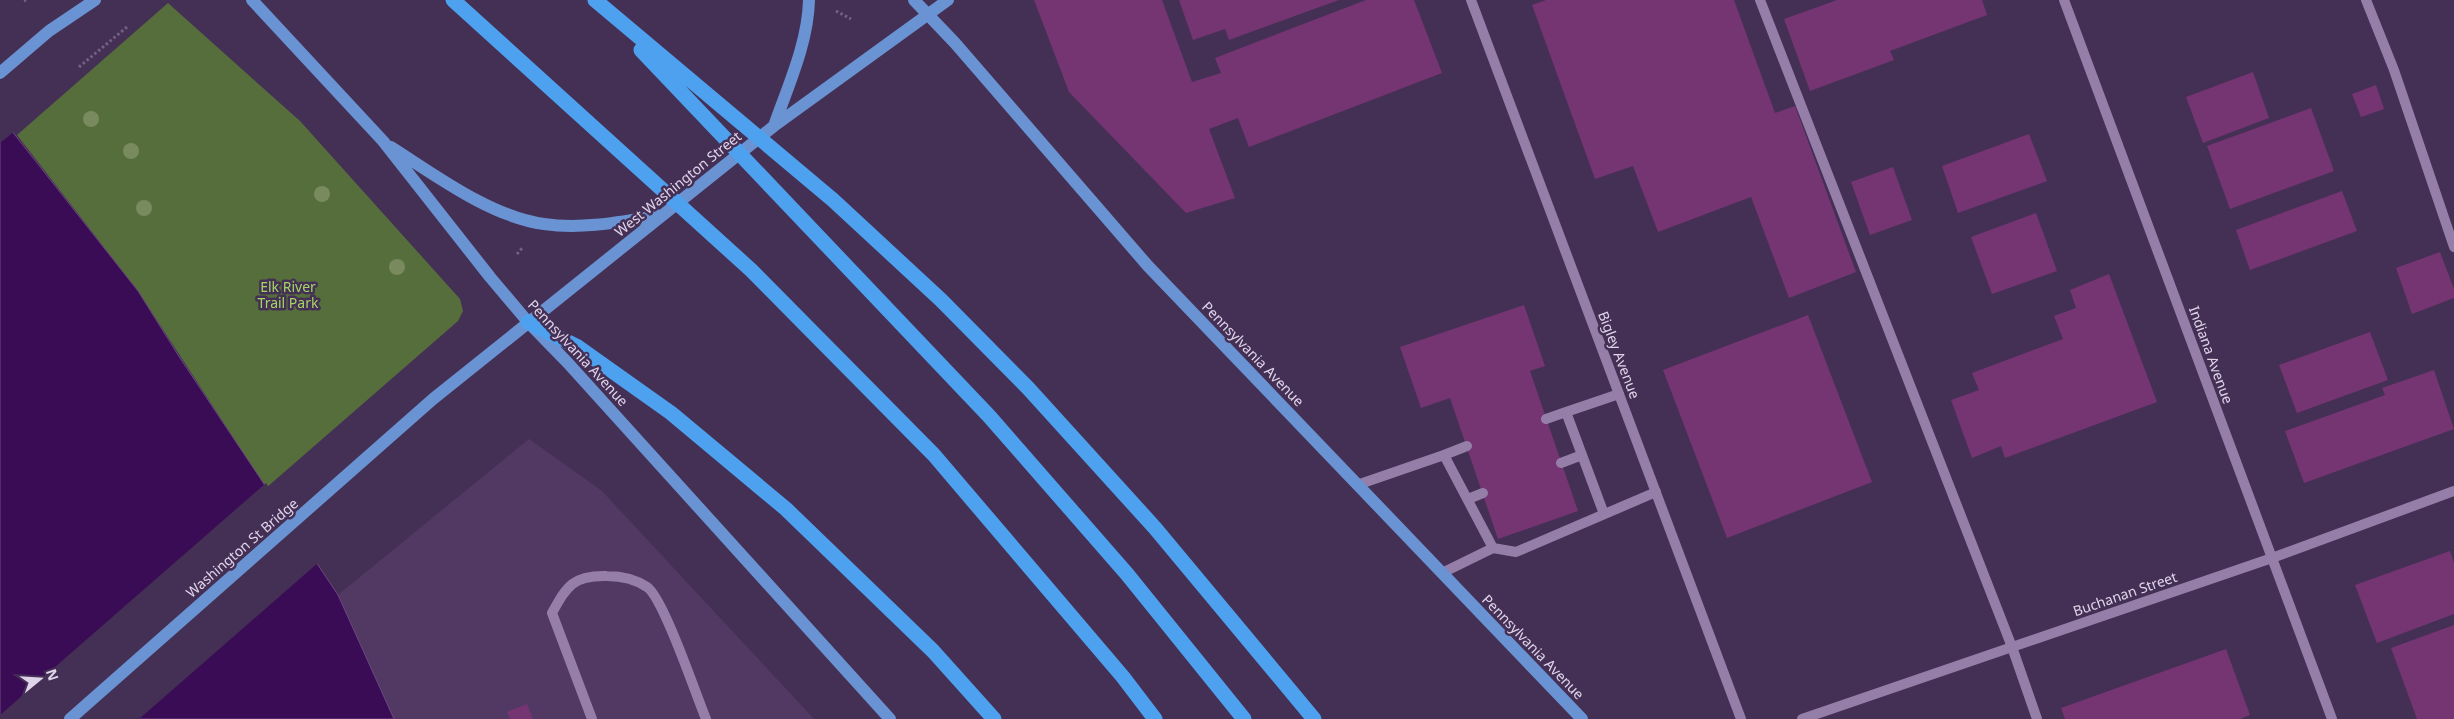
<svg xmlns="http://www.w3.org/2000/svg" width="2454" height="719" viewBox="0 0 2454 719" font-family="'Noto Sans',sans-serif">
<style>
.built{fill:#513964}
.green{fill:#566e3b}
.water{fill:#3a0c55;stroke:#6c4882}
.pier{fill:#453055}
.building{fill:#753472}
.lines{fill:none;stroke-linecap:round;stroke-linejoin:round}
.path{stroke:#746182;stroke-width:3;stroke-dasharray:2.5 2.5;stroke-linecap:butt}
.service{stroke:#957ea8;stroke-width:10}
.minor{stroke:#957ea8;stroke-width:10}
.primary{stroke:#6a93d3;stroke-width:12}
.motorway{stroke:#4ea1ef;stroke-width:15}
.tree{fill:#798b5e}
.labels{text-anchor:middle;stroke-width:5;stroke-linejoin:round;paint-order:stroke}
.street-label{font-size:14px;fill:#e0d4eb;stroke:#453055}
.park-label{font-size:14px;fill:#a4d665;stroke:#453055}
</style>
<rect width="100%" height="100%" fill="#453055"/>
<path class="built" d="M 529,439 L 602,491 L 814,719 L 394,719 L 338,595 Z"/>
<path class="green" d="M 168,3 L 300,121 L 460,299 L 463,311 L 458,321 L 266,488 L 138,291 L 17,135 Z"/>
<path class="water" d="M 0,116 L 138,291 L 180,358 L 338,595 L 394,719 L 0,719 Z"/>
<path class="pier" d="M 0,114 L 16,130 L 0,143 Z
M 266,483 L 319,562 L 139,719 L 0,719 L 0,715 Z"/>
<path class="building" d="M 1034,0 L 1162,0 L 1192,82 L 1221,73 L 1215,58 L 1366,0 L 1414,0 L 1442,73 L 1249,147 L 1238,118 L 1209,129 L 1235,198 L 1186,213 L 1069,92 Z
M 1179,0 L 1339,0 L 1229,40 L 1225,29 L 1193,40 Z
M 1546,0 L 1734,0 L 1775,113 L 1795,106 L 1856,272 L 1789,298 L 1751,197 L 1658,232 L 1633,166 L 1595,179 L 1532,5 Z
M 1837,0 L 1982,0 L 1987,15 L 1890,51 L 1894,60 L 1810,91 L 1784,19 Z
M 2253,72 L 2269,118 L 2203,143 L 2186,97 Z
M 2376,85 L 2384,109 L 2361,117 L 2352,94 Z
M 2311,108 L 2334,171 L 2230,209 L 2207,146 Z
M 2029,134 L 2047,181 L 1958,213 L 1942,166 Z
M 1893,167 L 1912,220 L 1870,235 L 1851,182 Z
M 2342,191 L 2357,231 L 2250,270 L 2236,230 Z
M 2036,213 L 2057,271 L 1992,294 L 1971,237 Z
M 2440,252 L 2454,289 L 2454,298 L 2412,314 L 2396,268 Z
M 2109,274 L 2157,402 L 2005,458 L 2001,446 L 1972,458 L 1951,400 L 1979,390 L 1972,373 L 2063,339 L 2054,316 L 2076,308 L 2070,290 Z
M 1524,305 L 1545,366 L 1530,371 L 1578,511 L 1498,539 L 1450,398 L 1421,408 L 1400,347 Z
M 1808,315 L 1872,482 L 1727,538 L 1663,370 Z
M 2370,332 L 2388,380 L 2297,413 L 2279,365 Z
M 2434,370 L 2454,429 L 2304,483 L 2285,431 L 2385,395 L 2382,388 Z
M 2450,551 L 2454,563 L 2454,614 L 2377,643 L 2355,585 Z
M 2454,625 L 2454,719 L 2417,719 L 2391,648 Z
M 2226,649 L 2250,715 L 2240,719 L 2065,719 L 2061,708 Z
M 527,704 L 533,719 L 510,719 L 507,712 Z"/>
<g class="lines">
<path class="path" d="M 24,1 L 26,0
M 836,11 L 851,19
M 79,67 L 127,27
M 517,254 L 523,247"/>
<path class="service" d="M 1760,0 L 2012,647 L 2037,719
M 2366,0 L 2394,70 L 2454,247
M 1566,412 L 1619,394
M 1546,419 L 1566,412 L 1604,514
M 1444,455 L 1467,446
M 1561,463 L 1582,455
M 1357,485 L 1444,455 L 1493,548 L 1516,552 L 1656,492
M 1468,499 L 1483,493
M 1442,573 L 1493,548
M 592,719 L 552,613 C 567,586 573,575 607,576 C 621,576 635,579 647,587 C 663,597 696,695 706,719"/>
<path class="minor" d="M 1471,0 L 1741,719
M 2064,0 L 2332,719
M 1802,719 L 2272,558 L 2454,491"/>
<path class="primary" d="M 252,0 L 383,141 L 490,277 L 528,322 L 567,362 L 890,719
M 914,0 L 955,43 L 1148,266 L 1582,719
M 0,73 L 49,31 L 95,0
M 774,126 C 788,86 808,43 809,0
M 391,147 C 435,175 491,217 544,224 C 583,230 625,221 663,215
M 70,719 L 433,399 L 774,126 L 948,0"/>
<path class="motorway" d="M 453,0 L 751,270 L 934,455 L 1123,677 L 1155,719
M 595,0 L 833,200 L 941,300 L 1028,388 L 1155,528 L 1314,719
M 641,50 L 989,416 L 1127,574 L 1244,719
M 528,322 L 578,347 L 671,413 L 786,509 L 933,651 L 994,719"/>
</g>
<g class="tree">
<circle cx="91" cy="119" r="8"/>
<circle cx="131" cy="151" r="8"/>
<circle cx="322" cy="194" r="8"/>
<circle cx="144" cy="208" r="8"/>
<circle cx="397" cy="267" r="8"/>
</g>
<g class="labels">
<g class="street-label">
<text transform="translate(678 184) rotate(-39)" y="5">West Washington Street</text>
<text transform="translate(578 353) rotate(47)" y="5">Pennsylvania Avenue</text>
<text transform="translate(1253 354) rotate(46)" y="5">Pennsylvania Avenue</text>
<text transform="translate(1619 355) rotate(69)" y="5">Bigley Avenue</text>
<text transform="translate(2211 355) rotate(70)" y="5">Indiana Avenue</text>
<text transform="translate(242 548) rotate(-41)" y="5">Washington St Bridge</text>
<text transform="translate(2125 594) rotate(-19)" y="5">Buchanan Street</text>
<text transform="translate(1533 647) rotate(46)" y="5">Pennsylvania Avenue</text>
</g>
<g class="park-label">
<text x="288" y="292">Elk River<tspan x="288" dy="16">Trail Park</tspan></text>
</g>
</g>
<g transform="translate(40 679) rotate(72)" stroke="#453055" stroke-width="4" paint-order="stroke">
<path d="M0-4L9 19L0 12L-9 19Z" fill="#e0d4eb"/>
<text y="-8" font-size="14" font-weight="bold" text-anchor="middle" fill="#e0d4eb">N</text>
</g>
</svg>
